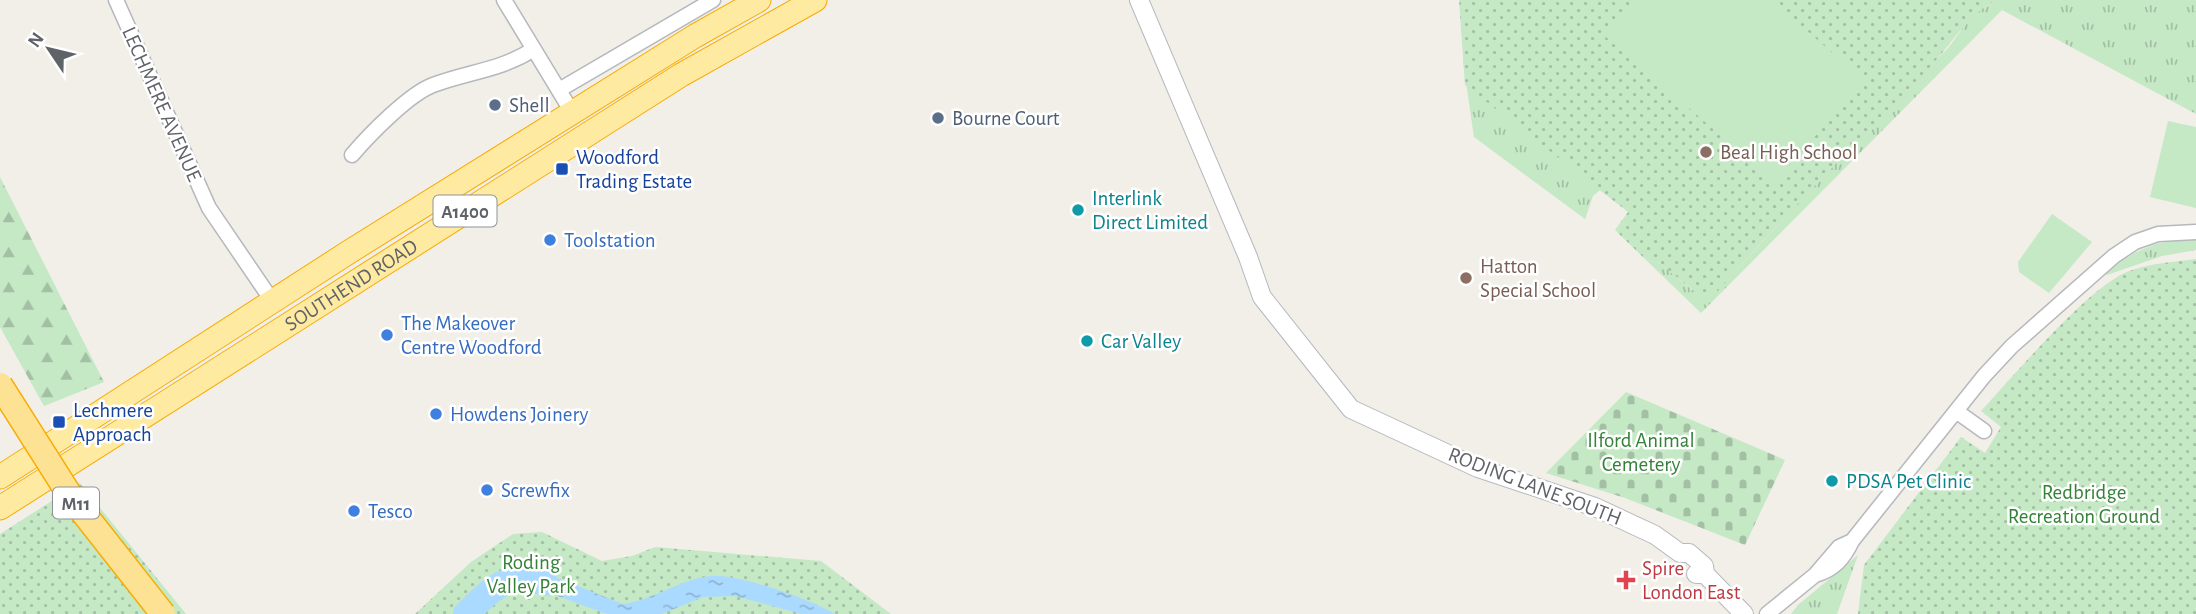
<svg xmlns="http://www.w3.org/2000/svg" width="2196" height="614" viewBox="0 0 2196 614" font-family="'Alegreya Sans',sans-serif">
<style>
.grass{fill:url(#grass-tufts)}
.forest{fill:url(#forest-firs)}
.cemetery{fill:url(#cemetery-stones)}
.park{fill:url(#park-dots)}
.garden{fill:#c5e8c5}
.water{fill:url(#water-ripples)}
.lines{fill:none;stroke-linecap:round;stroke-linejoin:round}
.river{stroke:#aadaff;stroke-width:26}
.minor-casing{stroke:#b5b8bc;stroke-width:17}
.tertiary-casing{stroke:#b5b8bc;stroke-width:20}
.trunk-casing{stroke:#f9ab00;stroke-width:25}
.minor{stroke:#fff;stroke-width:14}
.tertiary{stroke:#fff;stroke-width:18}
.trunk{stroke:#feeaa1;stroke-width:23}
.motorway-bridge-casing{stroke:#f9ab00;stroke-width:27;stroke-linecap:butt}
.motorway-bridge{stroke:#fde293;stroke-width:24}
.service-dot{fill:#5c6f8a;stroke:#fff;stroke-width:2.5}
.education-dot{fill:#8d6e63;stroke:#fff;stroke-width:2.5}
.transit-dot{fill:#1a4fb4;stroke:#fff;stroke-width:2.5}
.culture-dot{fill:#0f9aa8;stroke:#fff;stroke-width:2.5}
.shop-dot{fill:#3f7fe0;stroke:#fff;stroke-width:2.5}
.health-dot{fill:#e0444e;stroke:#fff;stroke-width:2.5}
.labels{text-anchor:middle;stroke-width:5;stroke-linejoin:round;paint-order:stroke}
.shield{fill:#fff;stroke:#8f9295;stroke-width:2}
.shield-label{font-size:19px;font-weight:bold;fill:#5f6368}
.street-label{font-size:21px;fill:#5f6368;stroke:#fff}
.service-label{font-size:21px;fill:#4e5e75;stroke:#fff;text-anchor:start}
.education-label{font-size:21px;fill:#785e54;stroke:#fff;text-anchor:start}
.transit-label{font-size:21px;fill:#164399;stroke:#fff;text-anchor:start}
.culture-label{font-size:21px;fill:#0d838f;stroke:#fff;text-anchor:start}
.shop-label{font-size:21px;fill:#366cbe;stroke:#fff;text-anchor:start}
.park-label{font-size:21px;fill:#348238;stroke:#fff}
.health-label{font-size:21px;fill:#be3a42;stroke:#fff;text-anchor:start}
</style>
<defs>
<pattern id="grass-tufts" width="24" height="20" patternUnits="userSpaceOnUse" patternTransform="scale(1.75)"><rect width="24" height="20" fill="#c5e8c5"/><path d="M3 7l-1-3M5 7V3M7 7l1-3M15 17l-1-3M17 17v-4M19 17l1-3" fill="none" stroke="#a3c0a4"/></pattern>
<pattern id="forest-firs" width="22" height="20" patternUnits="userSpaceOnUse" patternTransform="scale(1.75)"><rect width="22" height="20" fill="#c5e8c5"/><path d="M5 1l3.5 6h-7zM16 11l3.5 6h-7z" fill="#a3c0a4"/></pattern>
<pattern id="cemetery-stones" width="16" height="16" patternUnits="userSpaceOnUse" patternTransform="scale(1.75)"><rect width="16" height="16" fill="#c5e8c5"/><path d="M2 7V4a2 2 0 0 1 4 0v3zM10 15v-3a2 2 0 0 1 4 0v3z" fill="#a3c0a4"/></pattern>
<pattern id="park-dots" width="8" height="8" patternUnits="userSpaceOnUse" patternTransform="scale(1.75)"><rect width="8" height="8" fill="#c5e8c5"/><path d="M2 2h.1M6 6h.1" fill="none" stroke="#a3c0a4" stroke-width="1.8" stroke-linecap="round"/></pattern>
<pattern id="water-ripples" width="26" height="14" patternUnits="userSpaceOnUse" patternTransform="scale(1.75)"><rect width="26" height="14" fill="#aadaff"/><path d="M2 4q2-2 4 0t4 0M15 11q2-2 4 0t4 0" fill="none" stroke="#8eb4d2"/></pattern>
</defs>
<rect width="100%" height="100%" fill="#f1efe8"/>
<path class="grass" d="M 1996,0 L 2196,0 L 2196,114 L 2002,10 L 1701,313 L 1645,259 L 1661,264 L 1692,290 L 1721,287 L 1843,154 L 1949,47 L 1972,15 Z
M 1482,39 L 1621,206 L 1600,190 L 1593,196 L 1585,219 L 1474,137 L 1463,61 Z
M 2196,240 L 2196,250 L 2162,256 L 2107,275 L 2106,273 C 2131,251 2163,237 2196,240 Z
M 1858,555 L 1837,614 L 1791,614 L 1798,605 Z"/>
<path class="forest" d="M 0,177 L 104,382 L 44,406 L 0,327 Z"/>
<path class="cemetery" d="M 1626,392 L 1785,460 L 1745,545 L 1625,498 L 1546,473 Z"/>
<path class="park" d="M 1459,0 L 1996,0 C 1967,15 1951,45 1929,68 C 1857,142 1784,216 1716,293 L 1700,296 L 1661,264 L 1645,259 L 1615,230 L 1628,212 L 1465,85 Z
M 2196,259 L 2196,614 L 1858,614 L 1864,565 L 1961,437 L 1985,453 L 2001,427 L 1981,411 C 2013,377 2092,282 2132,270 C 2152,263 2175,262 2196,259 Z
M 80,483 L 186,614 L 0,614 L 0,534 Z
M 542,532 L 602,561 L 632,556 L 655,547 L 821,561 L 891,614 L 415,614 L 471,562 L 513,534 Z"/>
<path class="garden" d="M 1638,0 L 1771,0 L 1864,80 L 1775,182 L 1606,37 Z
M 2168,121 L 2196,127 L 2196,208 L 2150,197 Z
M 2052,214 L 2092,242 L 2049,293 L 2019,272 L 2018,262 Z"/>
<path class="water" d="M 500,570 L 537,570 L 623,604 C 654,600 680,579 711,576 C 737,573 812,600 835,614 L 802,614 L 735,596 L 703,597 L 662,614 L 607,614 L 538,589 L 516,587 Z"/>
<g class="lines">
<path class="river" d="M 466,614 C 489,591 509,569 545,583"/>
<defs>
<path id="minor" d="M 116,0 L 209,208 L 273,302
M 504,0 L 572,112
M 559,90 L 713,0
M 352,155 C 369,135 409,94 433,85 C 470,71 499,71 534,49
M 1956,411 L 1984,431
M 1815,575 C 1834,570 1844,558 1852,541 L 1984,376 L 2012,346 L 2114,256 L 2135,242 L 2158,234 L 2196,232
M 1767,614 L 1815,575 L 1839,547 L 1852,541"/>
<path id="tertiary" d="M 1139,0 L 1248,257 L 1262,297 L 1351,409 L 1478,468 L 1595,507 L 1655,535 L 1680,553 L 1689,553 L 1704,566 L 1705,574
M 1696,574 L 1705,574 L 1744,614"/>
<g id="trunk">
<path d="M 0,477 L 349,252 L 695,36 L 759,0"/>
<path id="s1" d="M 0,508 L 681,75 L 815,0"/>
</g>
</defs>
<use href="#minor" class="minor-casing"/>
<use href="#tertiary" class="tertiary-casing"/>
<use href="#trunk" class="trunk-casing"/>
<use href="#minor" class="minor"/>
<use href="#tertiary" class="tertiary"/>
<use href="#trunk" class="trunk"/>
<defs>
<path id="motorway-bridge" d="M 0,385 L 71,497 L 163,614"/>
</defs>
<use href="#motorway-bridge" class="motorway-bridge-casing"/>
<use href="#motorway-bridge" class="motorway-bridge"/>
</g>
<g class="service-dot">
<circle cx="495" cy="105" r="7"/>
<circle cx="938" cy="118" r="7"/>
</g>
<g class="education-dot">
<circle cx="1706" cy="152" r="7"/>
<circle cx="1466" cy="278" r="7"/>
</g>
<g class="transit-dot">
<rect x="555" y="162" width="14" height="14" rx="3.5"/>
<rect x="52" y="415" width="14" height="14" rx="3.5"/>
</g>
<g class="culture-dot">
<circle cx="1078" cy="210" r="7"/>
<circle cx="1087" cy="341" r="7"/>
<circle cx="1832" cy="481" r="7"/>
</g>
<g class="shop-dot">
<circle cx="550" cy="240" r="7"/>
<circle cx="387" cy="335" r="7"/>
<circle cx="436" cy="414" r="7"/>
<circle cx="487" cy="490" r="7"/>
<circle cx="354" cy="511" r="7"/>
</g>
<path class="health-dot" d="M1622.5 569.5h7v7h7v7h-7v7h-7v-7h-7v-7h7z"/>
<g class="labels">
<g class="shield">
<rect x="433.5" y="195.5" width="63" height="31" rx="5"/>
<rect x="53" y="487.5" width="46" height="31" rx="5"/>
</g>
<g class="shield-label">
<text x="465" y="218">A1400</text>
<text x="76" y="510">M11</text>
</g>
<g class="street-label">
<text transform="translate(162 104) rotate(66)" y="7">LECHMERE AVENUE</text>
<text dy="7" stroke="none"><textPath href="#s1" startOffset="416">SOUTHEND ROAD</textPath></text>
<text transform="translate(1535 486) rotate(21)" y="7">RODING LANE SOUTH</text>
</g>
<g class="service-label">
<text x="509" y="112">Shell</text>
<text x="952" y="125">Bourne Court</text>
</g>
<g class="education-label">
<text x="1720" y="159">Beal High School</text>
<text x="1480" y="273">Hatton<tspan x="1480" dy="24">Special School</tspan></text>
</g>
<g class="transit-label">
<text x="576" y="164">Woodford<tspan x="576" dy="24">Trading Estate</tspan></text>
<text x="73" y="417">Lechmere<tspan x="73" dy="24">Approach</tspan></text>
</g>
<g class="culture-label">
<text x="1092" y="205">Interlink<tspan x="1092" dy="24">Direct Limited</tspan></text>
<text x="1101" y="348">Car Valley</text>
<text x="1846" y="488">PDSA Pet Clinic</text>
</g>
<g class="shop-label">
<text x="564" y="247">Toolstation</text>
<text x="401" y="330">The Makeover<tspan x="401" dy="24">Centre Woodford</tspan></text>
<text x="450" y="421">Howdens Joinery</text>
<text x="501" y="497">Screwfix</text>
<text x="368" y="518">Tesco</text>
</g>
<g class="park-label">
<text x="1641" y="447">Ilford Animal<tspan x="1641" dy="24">Cemetery</tspan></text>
<text x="2084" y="499">Redbridge<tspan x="2084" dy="24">Recreation Ground</tspan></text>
<text x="531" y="569">Roding<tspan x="531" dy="24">Valley Park</tspan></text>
</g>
<g class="health-label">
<text x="1642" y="575">Spire<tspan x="1642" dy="24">London East</tspan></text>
</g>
</g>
<g transform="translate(49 49) rotate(305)" stroke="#ffffff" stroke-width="5" paint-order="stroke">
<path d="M0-5L12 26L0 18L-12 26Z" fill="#5f6368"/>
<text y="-10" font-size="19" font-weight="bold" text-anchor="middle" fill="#5f6368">N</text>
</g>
</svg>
